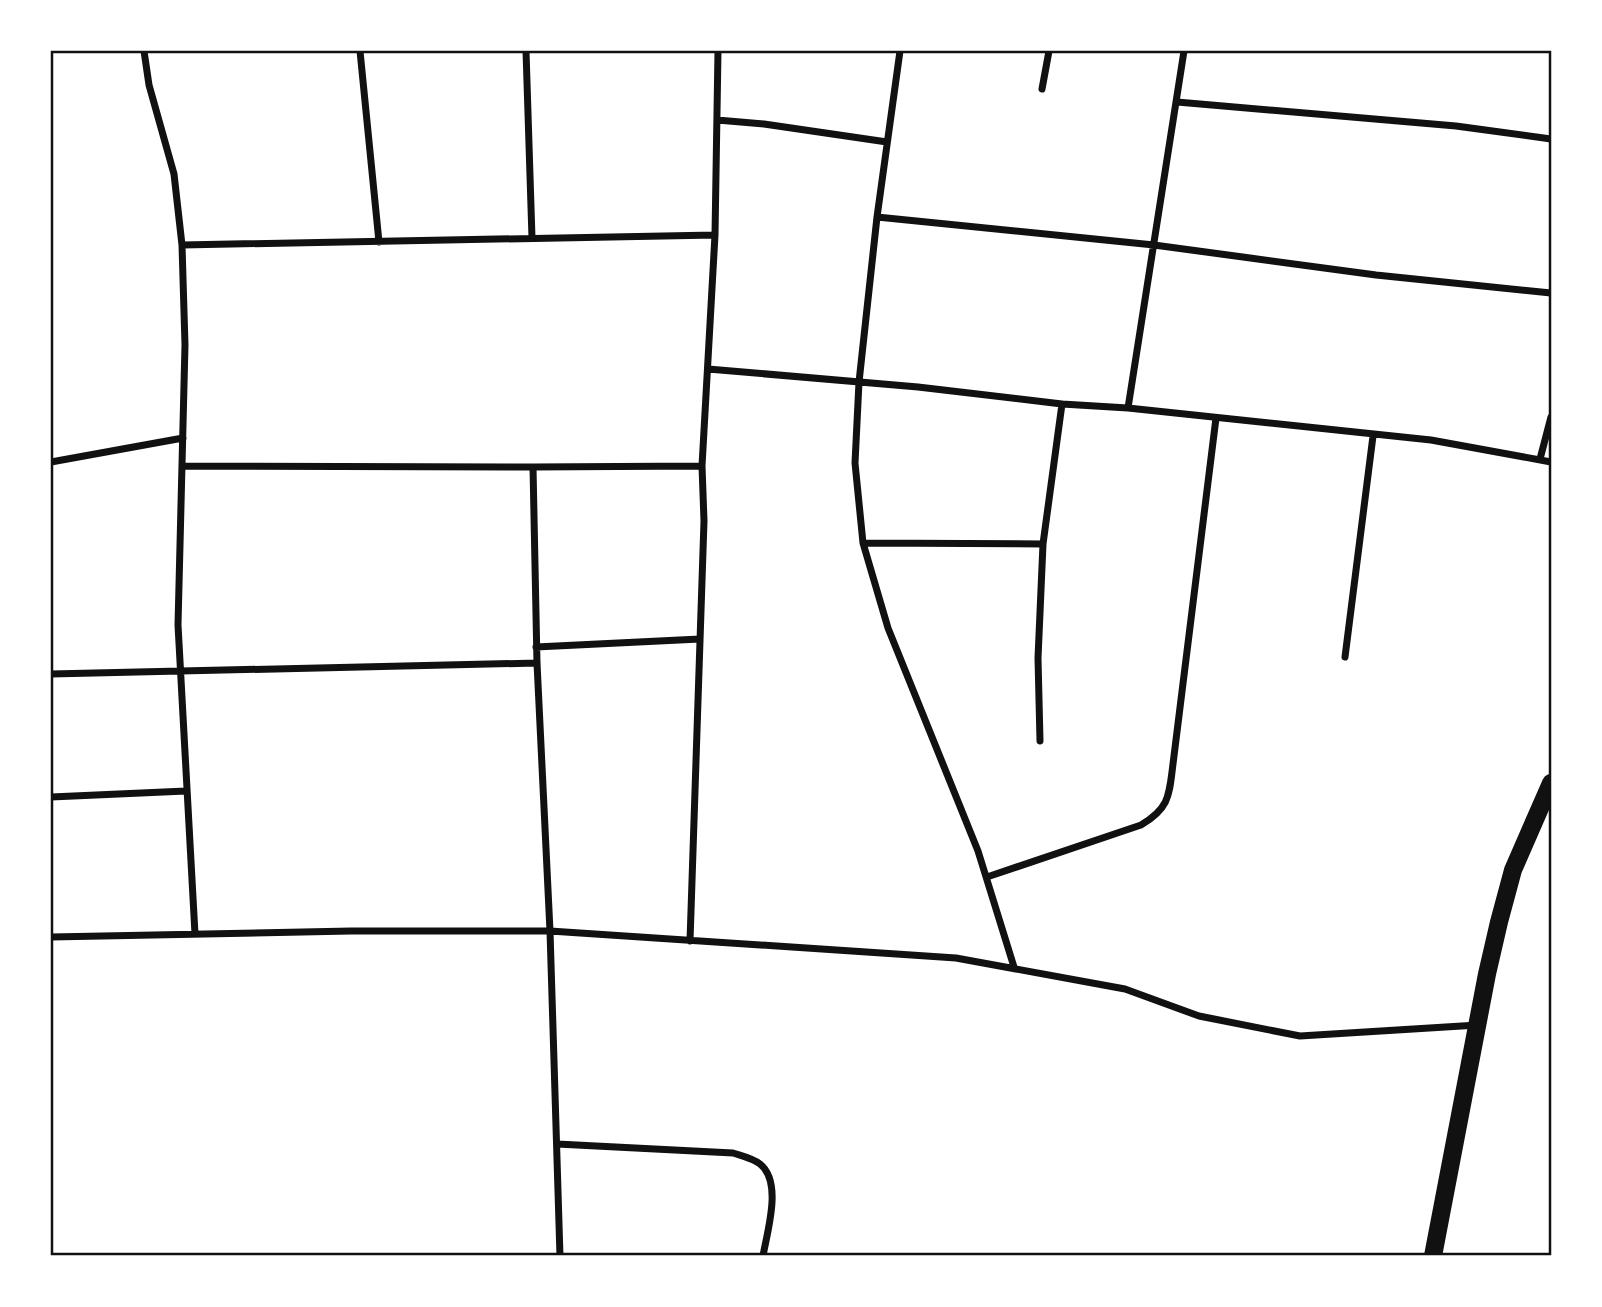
<svg xmlns="http://www.w3.org/2000/svg" width="1602" height="1307" viewBox="0 0 1602 1307" font-family="'Nunito Sans',sans-serif">
<style>
.lines{fill:none;stroke-linecap:round;stroke-linejoin:round}
.minor{stroke:#111;stroke-width:7}
.primary{stroke:#111;stroke-width:18}
.neatline{fill:none;stroke:#111;stroke-width:2.5}
</style>
<rect width="100%" height="100%" fill="#fff"/>
<g class="lines">
<path class="minor" d="M 144,51 L 149,85 L 174,174 L 182,245 L 185,345 L 178,625 L 195,934
M 360,51 L 379,242
M 526,51 L 532,238
M 900,51 L 877,217 L 859,382 L 855,463 L 863,543 L 888,628 L 978,851 L 1014,967
M 1042,89 L 1049,51
M 1177,102 L 1456,126 L 1551,139
M 717,120 L 764,124 L 887,142
M 877,217 L 1154,245 L 1376,275 L 1551,293
M 182,245 L 715,235
M 708,369 L 918,387 L 1062,404 L 1128,408 L 1431,440 L 1551,462
M 1128,408 L 1184,51
M 1540,459 L 1551,417
M 51,462 L 183,438
M 182,466 L 533,467 L 702,466
M 533,467 L 537,663 L 550,931 L 560,1256
M 863,543 L 1043,544
M 536,647 L 700,639
M 1345,657 L 1373,436
M 51,674 L 537,663
M 1040,741 L 1038,658 L 1043,544 L 1062,404
M 51,797 L 186,791
M 987,877 L 1141,825 C 1170,808 1169,795 1173,764 L 1216,418
M 51,937 L 351,931 L 550,931 L 956,958 L 1125,989 L 1199,1016 L 1300,1036 L 1478,1025
M 690,941 L 704,521 L 702,466 L 715,235 L 718,51
M 557,1144 L 733,1153 C 742,1156 752,1158 760,1164 C 783,1182 767,1232 763,1256"/>
<path class="primary" d="M 1433,1256 L 1487,974 L 1499,922 L 1513,870 L 1551,783"/>
</g>
<rect width="1602" height="1307" fill="none" stroke="#ffffff" stroke-width="105"/>
<rect x="52" y="52" width="1498" height="1202" class="neatline"/>
</svg>
